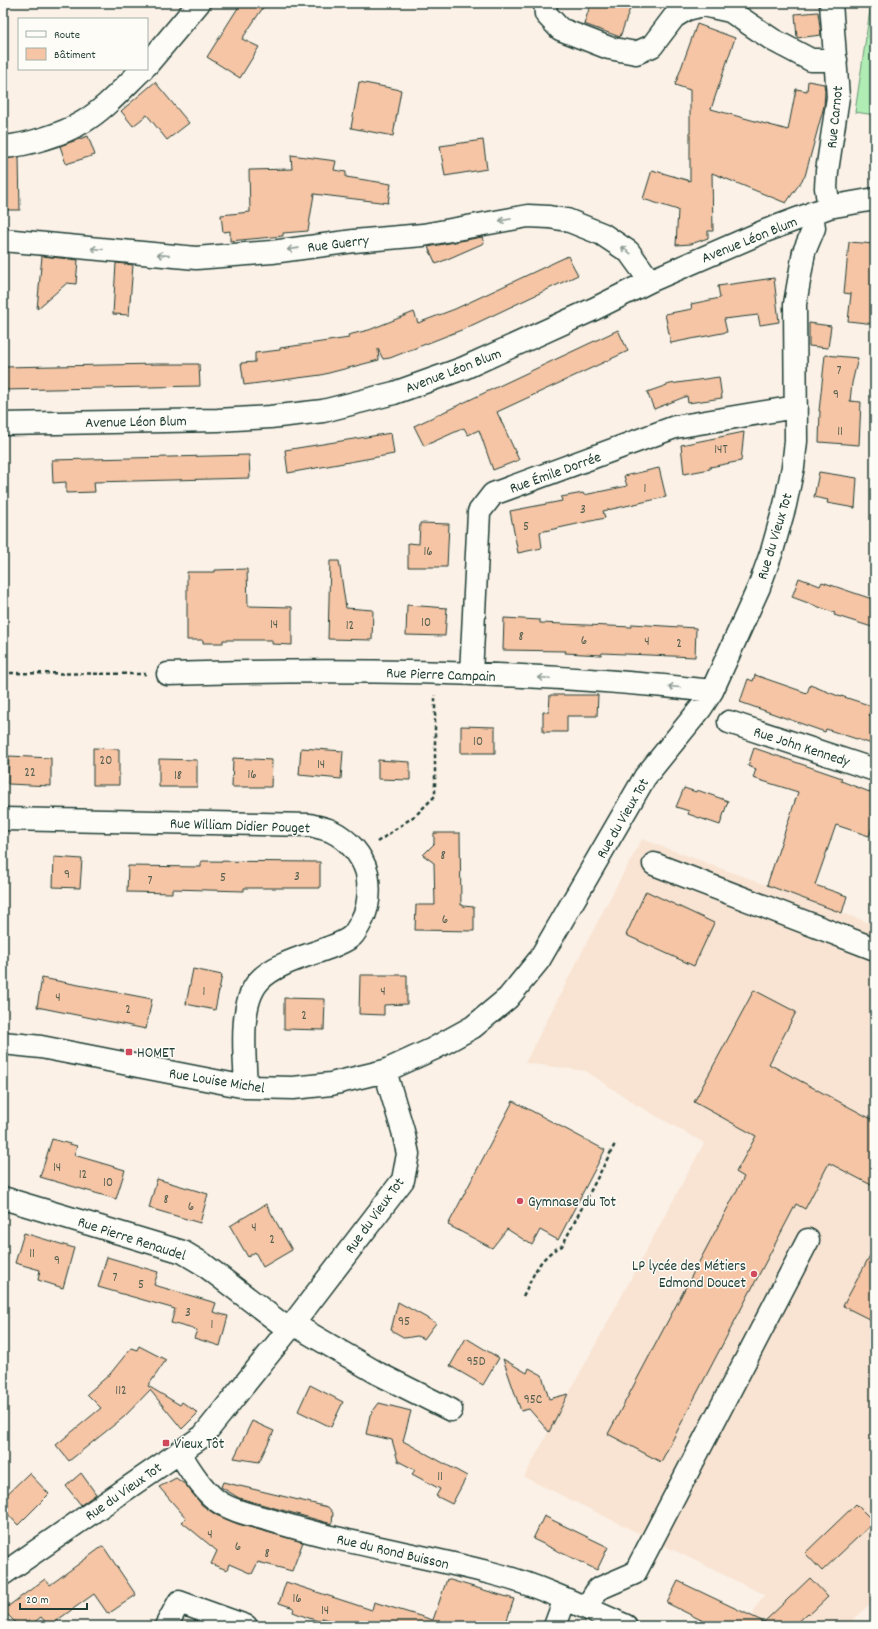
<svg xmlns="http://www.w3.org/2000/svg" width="878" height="1629" viewBox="0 0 878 1629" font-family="Dekko,sans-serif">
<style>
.built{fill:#f9e4d3}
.green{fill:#b0edb4;stroke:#689574}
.building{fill:#f5c5a5;stroke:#1f3d34}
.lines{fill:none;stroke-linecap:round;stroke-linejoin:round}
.minor-casing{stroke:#1f3d34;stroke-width:25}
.path{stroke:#1f3d34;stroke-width:2.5;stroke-dasharray:4 3;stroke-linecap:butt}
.minor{stroke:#fdfcf7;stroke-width:22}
.oneway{stroke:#8e9c96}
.poi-dot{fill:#d1495b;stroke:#fdfcf7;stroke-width:1.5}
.labels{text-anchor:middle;stroke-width:3;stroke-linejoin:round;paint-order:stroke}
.number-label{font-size:13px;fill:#545f50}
.street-label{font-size:15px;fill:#1f3d34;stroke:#fdfcf7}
.poi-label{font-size:15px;fill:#1f3d34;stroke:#fdfcf7;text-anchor:start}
</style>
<rect width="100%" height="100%" fill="#fbf1e7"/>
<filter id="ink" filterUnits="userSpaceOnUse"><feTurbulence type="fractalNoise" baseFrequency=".025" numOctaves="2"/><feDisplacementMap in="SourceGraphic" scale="8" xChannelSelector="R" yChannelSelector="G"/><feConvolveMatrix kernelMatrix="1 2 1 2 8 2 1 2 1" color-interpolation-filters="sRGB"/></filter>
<g filter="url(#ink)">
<path class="built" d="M 642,839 L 875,925 L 875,1599 L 847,1626 L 748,1626 L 758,1603 L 765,1595 L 524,1477 L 704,1143 L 635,1104 L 586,1071 L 525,1063 L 604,909 Z"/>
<path class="green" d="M 871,3 L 875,3 L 875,115 L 855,112 Z"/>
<path class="building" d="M 241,3 L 266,3 L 242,39 L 259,47 L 240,78 L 207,57 Z
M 591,3 L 632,3 L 620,37 L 584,24 Z
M 818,12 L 821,35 L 797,38 L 795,14 Z
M 697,24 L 735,38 L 711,109 L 788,130 L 796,89 L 807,91 L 808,81 L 824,84 L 825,91 L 824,106 L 805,176 L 786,203 L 712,173 L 713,231 L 708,231 L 708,238 L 691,244 L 676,245 L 678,210 L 643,199 L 652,170 L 690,181 L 690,90 L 675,85 Z
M 155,82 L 189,123 L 167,140 L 147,115 L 133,126 L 121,111 Z
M 359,82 L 401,90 L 393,136 L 351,128 Z
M 88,136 L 95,155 L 66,164 L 60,146 Z
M 483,140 L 487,169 L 445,176 L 440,146 Z
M 291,155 L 336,161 L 334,170 L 346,172 L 346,177 L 391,184 L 388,203 L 314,194 L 308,231 L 283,233 L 283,236 L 230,241 L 230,231 L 223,232 L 221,215 L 250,212 L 249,170 L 292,169 Z
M 19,157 L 20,210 L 3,210 L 3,159 Z
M 482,237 L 484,243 L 436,264 L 428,247 Z
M 849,242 L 875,244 L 875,324 L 848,321 L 851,294 L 844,293 Z
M 42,256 L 78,260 L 76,284 L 67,283 L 37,309 Z
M 568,256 L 578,275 L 464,329 L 390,358 L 383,359 L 378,349 L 379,360 L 321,375 L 244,385 L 241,363 L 255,362 L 255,353 L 280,350 L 280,348 L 349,338 L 348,335 L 369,330 L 414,312 L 418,323 L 455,309 Z
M 116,263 L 133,265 L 129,315 L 113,314 Z
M 774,278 L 779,322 L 760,325 L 758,315 L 724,319 L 727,332 L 671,343 L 665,314 L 692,309 L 691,304 L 720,298 L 718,286 Z
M 809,323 L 831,326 L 828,348 L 809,346 Z
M 618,330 L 628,351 L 497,412 L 519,460 L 493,470 L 479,430 L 468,435 L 464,428 L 424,446 L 414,426 Z
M 825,355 L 858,358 L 852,383 L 850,401 L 861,402 L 859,445 L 819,442 L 820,411 L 819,411 Z
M 158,364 L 199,364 L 200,386 L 3,390 L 3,367 Z
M 719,377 L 722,398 L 688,403 L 687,396 L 654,409 L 647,392 L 670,384 Z
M 744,432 L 741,461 L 710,467 L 710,469 L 684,474 L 681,445 Z
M 391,433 L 394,454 L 288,473 L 285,450 Z
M 249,455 L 250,478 L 94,482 L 95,492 L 66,493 L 66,482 L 53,483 L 52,460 Z
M 659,468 L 666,497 L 603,511 L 605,518 L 540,532 L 542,548 L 518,553 L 510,511 L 562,501 L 561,497 L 583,493 L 584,495 L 627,486 L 624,476 Z
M 819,472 L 857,478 L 855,508 L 827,503 L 828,500 L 814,497 Z
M 420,523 L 449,524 L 447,567 L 408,567 L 408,543 L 419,544 Z
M 330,561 L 339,561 L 346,608 L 373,610 L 372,640 L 328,639 Z
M 247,569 L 248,606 L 292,607 L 292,645 L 272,644 L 272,640 L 223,640 L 223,643 L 203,643 L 203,640 L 187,640 L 187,572 L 215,572 L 215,570 Z
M 799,578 L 820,586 L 822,582 L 875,600 L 875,628 L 834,615 L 835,613 L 792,597 Z
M 407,605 L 447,608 L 445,636 L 406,635 Z
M 504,618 L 540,620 L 540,623 L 632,627 L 632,624 L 696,628 L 695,657 L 602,653 L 601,655 L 565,653 L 566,651 L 503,650 Z
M 755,675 L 807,693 L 810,685 L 841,697 L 841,696 L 872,706 L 869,715 L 875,716 L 875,745 L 826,729 L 825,732 L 740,702 L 748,679 L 753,681 Z
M 550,695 L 598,695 L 597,716 L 567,716 L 567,732 L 543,732 L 543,712 L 549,712 Z
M 461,726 L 495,727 L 495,753 L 461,753 Z
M 93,748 L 119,749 L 119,785 L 93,785 Z
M 301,748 L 343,751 L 341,779 L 299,775 Z
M 754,748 L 842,778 L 841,781 L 875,794 L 875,821 L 869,836 L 836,825 L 815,885 L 847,896 L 842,913 L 767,885 L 798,792 L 753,778 L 756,769 L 748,766 Z
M 9,756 L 51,758 L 51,786 L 8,784 Z
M 233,758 L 272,760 L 271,787 L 232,787 Z
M 159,759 L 197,760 L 197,787 L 159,787 Z
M 378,760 L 410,762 L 410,780 L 378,779 Z
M 684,788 L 696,792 L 697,790 L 728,801 L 720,825 L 688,814 L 689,811 L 676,807 Z
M 434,833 L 460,833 L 461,905 L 463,905 L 463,906 L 474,907 L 474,931 L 415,930 L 416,905 L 435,905 L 434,863 L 423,855 L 434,844 Z
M 54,857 L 82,859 L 80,888 L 53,887 Z
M 201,861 L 320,862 L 320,888 L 244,888 L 244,891 L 172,889 L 172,893 L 127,892 L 128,866 L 201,867 Z
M 646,891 L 714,923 L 694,966 L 626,935 Z
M 193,969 L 222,975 L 215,1010 L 186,1004 Z
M 360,975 L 407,975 L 407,1004 L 384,1005 L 384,1015 L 359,1014 Z
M 42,978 L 152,999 L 146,1029 L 37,1007 Z
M 754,990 L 796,1012 L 769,1064 L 875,1121 L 875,1187 L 829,1163 L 805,1209 L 796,1204 L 661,1462 L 608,1434 L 744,1177 L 736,1172 L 756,1136 L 694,1102 Z
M 284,998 L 325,999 L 324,1030 L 284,1029 Z
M 513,1101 L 605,1150 L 558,1240 L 540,1230 L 532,1245 L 507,1229 L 492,1248 L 448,1225 Z
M 52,1139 L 77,1146 L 74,1155 L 125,1170 L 116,1199 L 40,1177 Z
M 157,1179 L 208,1194 L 200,1223 L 149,1208 Z
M 266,1204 L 292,1250 L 263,1267 L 255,1252 L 248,1257 L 230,1226 Z
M 24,1233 L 74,1248 L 63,1288 L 38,1280 L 40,1270 L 15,1263 Z
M 875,1246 L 875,1322 L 843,1306 Z
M 107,1257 L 158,1272 L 154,1285 L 216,1303 L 213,1312 L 228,1316 L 220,1346 L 194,1338 L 197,1330 L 171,1323 L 175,1309 L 98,1287 Z
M 398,1302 L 436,1323 L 424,1339 L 417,1336 L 405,1338 L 391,1330 Z
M 466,1338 L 499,1358 L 483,1385 L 450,1366 Z
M 139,1346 L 166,1360 L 148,1386 L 180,1405 L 182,1402 L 198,1413 L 182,1429 L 150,1390 L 124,1417 L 69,1461 L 56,1445 L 101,1408 L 87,1394 L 110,1374 L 131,1348 L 137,1350 Z
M 503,1359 L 527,1373 L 529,1368 L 542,1375 L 549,1399 L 568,1394 L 549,1432 L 529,1409 L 521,1411 Z
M 310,1385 L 343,1402 L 331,1427 L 298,1411 Z
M 379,1403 L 411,1411 L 403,1441 L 467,1476 L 452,1504 L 436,1496 L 440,1489 L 412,1474 L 415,1470 L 398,1461 L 392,1440 L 366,1434 L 370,1415 Z
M 252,1421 L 274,1431 L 259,1462 L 234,1458 Z
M 29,1473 L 49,1494 L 18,1525 L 3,1509 L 3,1498 Z
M 81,1473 L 96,1494 L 81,1505 L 66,1486 Z
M 176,1478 L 186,1485 L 202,1505 L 216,1515 L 238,1524 L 303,1542 L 292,1571 L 258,1562 L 252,1574 L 229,1564 L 227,1570 L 211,1564 L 217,1551 L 182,1522 L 186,1518 L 159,1487 Z
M 223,1482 L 328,1507 L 333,1513 L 332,1524 L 239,1498 L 221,1487 Z
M 856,1504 L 874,1522 L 822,1571 L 805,1553 Z
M 544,1516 L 608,1547 L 597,1570 L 533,1539 Z
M 103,1546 L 136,1595 L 108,1614 L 94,1594 L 49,1626 L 41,1617 L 32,1624 L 29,1620 L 19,1626 L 3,1610 L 45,1579 L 50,1585 Z
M 810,1578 L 828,1597 L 810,1614 L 808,1613 L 794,1626 L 713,1626 L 667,1603 L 678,1581 L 764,1622 Z
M 447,1579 L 514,1599 L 505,1626 L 346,1626 L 322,1618 L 321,1622 L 306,1617 L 293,1612 L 294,1608 L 279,1603 L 286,1582 L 372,1610 L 374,1602 L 433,1620 Z"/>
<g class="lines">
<defs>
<path id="minor" d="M 545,3 L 546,14 L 560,29 L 609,48 L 636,53 L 652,46 L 674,17 L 687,9 L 703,5 L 730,11 L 773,40 L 811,60 L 836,60
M 147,65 L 199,3
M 3,147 C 27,145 61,135 83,122 C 105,109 124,87 143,69
M 829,207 L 826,188 L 827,171 L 838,97 L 831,3
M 3,240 L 196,258 L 272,252 L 354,241 L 423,235 L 528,216 L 549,217 L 567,220 L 602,234 L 629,252 L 650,281
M 3,424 L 218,420 L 270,417 L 323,411 L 394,393 L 464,368 L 594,309 L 650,281 L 765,231 L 829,207 L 875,199
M 168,674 C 350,668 532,671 712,691
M 471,674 L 479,512 L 493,494 L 675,427 L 796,407
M 729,722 L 875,770
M 3,819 L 310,825 C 317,827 324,828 331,831 C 348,839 362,855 367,873 C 370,890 370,905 362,920 C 359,926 356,932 352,936 C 345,942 336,945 328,948 C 307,956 274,964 259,981 C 238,1004 245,1057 246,1087
M 654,864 L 875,949
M 3,1043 L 41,1047 L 246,1087 L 293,1088 L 331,1084 L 385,1071 L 433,1049 L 473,1027 L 508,998 L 539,960 L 645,777 L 701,708 L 712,691 L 759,587 L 772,551 L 785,505 L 793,467 L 796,441 L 795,304 L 804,252 L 814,228 L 812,213
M 3,1198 L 183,1252 L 203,1264 L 288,1329
M 293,1324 L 379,1374 L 451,1410
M 179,1452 C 189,1468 201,1488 216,1500 C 231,1511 252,1515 270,1520 C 342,1543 418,1554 491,1573 C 538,1585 582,1606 626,1626
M 3,1574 L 203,1436 L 293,1324 L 403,1180 L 408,1154 L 403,1131 L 385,1071
M 586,1608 L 598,1589 L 635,1573 L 808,1240
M 166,1626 L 179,1602 L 246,1626
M 555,1626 L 565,1599"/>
</defs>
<use href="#minor" class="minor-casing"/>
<path class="path" d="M 3,673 L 146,674
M 377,842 L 416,815 L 435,796 L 435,695
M 523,1296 C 534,1275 539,1256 562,1246 L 615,1144"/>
<use href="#minor" class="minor"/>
</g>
<defs><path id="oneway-shaft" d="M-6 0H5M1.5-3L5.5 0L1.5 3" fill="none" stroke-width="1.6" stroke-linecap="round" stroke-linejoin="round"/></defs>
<g class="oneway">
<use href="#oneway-shaft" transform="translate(505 220) rotate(171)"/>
<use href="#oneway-shaft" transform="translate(97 249) rotate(-175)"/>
<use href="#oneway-shaft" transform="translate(293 249) rotate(172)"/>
<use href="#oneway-shaft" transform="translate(626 250) rotate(-142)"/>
<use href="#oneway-shaft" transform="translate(163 255) rotate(-175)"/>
<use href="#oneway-shaft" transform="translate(544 678) rotate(-177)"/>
<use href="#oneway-shaft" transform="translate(674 687) rotate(-175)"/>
</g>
</g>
<g class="poi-dot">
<rect x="125" y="1048" width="8" height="8" rx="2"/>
<circle cx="520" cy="1201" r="4"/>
<circle cx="754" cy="1274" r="4"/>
<rect x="162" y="1439" width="8" height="8" rx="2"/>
</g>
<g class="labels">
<g class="number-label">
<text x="839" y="374">7</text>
<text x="836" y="398">9</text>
<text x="840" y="435">11</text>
<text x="721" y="453">14T</text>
<text x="645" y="492">1</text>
<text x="583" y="513">3</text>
<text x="526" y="530">5</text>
<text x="428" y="555">16</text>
<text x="426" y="626">10</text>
<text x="274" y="628">14</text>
<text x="350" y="629">12</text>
<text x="521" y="640">8</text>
<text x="584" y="644">6</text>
<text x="647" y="645">4</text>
<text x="679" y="647">2</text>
<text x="478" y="745">10</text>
<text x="106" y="764">20</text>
<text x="321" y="768">14</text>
<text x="30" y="776">22</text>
<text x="252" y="778">16</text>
<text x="178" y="779">18</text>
<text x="443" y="859">8</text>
<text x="67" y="878">9</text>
<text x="297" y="880">3</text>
<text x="223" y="881">5</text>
<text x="150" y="884">7</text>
<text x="445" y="923">6</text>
<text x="204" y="995">1</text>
<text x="383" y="995">4</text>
<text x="58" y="1001">4</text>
<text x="128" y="1013">2</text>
<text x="304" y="1019">2</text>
<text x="57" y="1171">14</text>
<text x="83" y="1178">12</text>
<text x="108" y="1186">10</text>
<text x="166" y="1203">8</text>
<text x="191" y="1210">6</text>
<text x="254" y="1231">4</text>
<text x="272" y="1243">2</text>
<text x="32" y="1257">11</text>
<text x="57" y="1264">9</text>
<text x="115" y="1281">7</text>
<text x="141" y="1288">5</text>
<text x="188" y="1316">3</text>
<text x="404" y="1325">95</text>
<text x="212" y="1328">1</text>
<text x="476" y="1365">95D</text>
<text x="121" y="1394">112</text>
<text x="533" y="1403">95C</text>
<text x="440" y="1480">11</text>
<text x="210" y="1538">4</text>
<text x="238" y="1550">6</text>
<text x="267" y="1557">8</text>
<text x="297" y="1602">16</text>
<text x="325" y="1614">14</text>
</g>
<g class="street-label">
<text transform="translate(834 117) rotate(-84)" y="5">Rue Carnot</text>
<text transform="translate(749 239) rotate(-22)" y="5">Avenue Léon Blum</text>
<text transform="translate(338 243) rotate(-7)" y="5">Rue Guerry</text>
<text transform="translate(453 370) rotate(-21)" y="5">Avenue Léon Blum</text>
<text transform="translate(136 421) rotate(-1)" y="5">Avenue Léon Blum</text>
<text transform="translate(555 472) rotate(-20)" y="5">Rue Émile Dorrée</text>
<text transform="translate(774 536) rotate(-73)" y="5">Rue du Vieux Tot</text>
<text transform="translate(441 674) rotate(2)" y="5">Rue Pierre Campain</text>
<text transform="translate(802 746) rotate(18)" y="5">Rue John Kennedy</text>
<text transform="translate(622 818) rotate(-60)" y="5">Rue du Vieux Tot</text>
<text transform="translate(240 825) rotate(2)" y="5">Rue William Didier Pouget</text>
<text transform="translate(217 1080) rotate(9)" y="5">Rue Louise Michel</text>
<text transform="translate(374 1215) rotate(-54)" y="5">Rue du Vieux Tot</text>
<text transform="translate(132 1238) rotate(18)" y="5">Rue Pierre Renaudel</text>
<text transform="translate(123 1491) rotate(-35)" y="5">Rue du Vieux Tot</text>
<text transform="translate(393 1551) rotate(13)" y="5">Rue du Rond Buisson</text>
</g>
<g class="poi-label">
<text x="137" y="1057">HOMET</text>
<text x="528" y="1206">Gymnase du Tot</text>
<text x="746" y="1270" text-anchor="end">LP lycée des Métiers<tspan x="746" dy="17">Edmond Doucet</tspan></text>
<text x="174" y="1448">Vieux Tôt</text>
</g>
</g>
<rect width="878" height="1629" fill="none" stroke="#fdfcf7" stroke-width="16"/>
<rect x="8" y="8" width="862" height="1613" fill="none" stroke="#1f3d34" stroke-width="1.5" filter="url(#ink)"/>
<rect x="18" y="18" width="130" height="52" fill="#fdfcf7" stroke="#a4b0a9"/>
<rect x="26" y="31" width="20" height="6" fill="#fdfcf7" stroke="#a4b0a9"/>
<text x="54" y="38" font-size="12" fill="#1f3d34">Route</text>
<rect x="26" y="48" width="20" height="12" fill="#f5c5a5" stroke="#a4b0a9"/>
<text x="54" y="58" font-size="12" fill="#1f3d34">Bâtiment</text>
<path d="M20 1603v6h67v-6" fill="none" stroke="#1f3d34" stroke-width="2"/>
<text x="26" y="1603" font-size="12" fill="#1f3d34" stroke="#fdfcf7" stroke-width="3" paint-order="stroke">20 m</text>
</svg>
